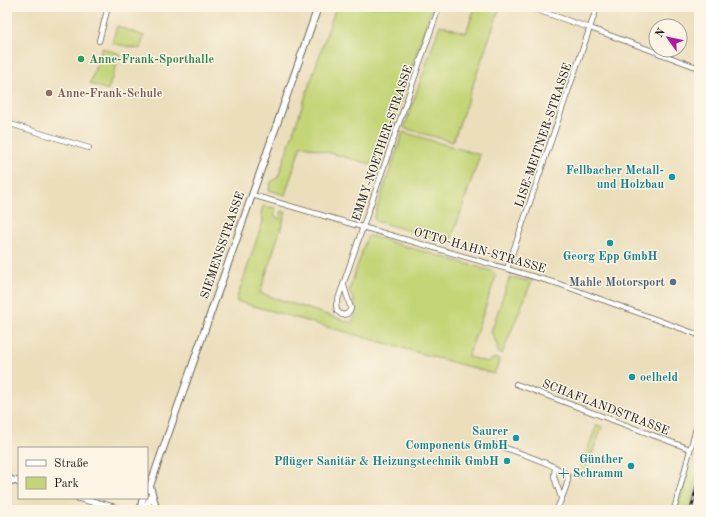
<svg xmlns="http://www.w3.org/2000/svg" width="706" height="517" viewBox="0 0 706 517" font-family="'Old Standard TT',serif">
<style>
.green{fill:#c4d578;stroke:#70784a}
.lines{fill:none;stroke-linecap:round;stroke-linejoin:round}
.street-casing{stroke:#646054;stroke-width:6}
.secondary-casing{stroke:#646054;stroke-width:8}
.street{stroke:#fff;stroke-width:4.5}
.secondary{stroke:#fff;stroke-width:6}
.rail-casing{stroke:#1c1c1c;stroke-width:3}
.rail{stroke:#fcf5e5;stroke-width:1.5;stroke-dasharray:4.5;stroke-linecap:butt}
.leisure-dot{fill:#2e9e5b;stroke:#fcf5e5;stroke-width:1.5}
.education-dot{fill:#8d6e63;stroke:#fcf5e5;stroke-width:1.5}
.culture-dot{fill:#0f9aa8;stroke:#fcf5e5;stroke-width:1.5}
.service-dot{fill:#5c6f8a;stroke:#fcf5e5;stroke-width:1.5}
.labels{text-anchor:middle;stroke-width:3;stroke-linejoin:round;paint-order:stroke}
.leisure-label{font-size:12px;font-weight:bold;fill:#27864d;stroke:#fcf5e5;text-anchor:start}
.education-label{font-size:12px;font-weight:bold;fill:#785e54;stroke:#fcf5e5;text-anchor:start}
.street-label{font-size:12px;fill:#1c1c1c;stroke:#fcf5e5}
.culture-label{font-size:12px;font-weight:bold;fill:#0d838f;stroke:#fcf5e5;text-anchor:end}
.service-label{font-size:12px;font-weight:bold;fill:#4e5e75;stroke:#fcf5e5;text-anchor:end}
</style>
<rect width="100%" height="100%" fill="#fcf5e5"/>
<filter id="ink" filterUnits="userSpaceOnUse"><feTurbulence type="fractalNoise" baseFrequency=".025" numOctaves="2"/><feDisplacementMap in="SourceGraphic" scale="8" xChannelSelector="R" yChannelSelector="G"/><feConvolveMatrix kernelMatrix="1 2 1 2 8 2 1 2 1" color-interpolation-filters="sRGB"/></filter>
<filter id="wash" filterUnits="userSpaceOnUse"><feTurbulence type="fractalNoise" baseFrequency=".012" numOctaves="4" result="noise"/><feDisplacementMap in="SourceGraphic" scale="16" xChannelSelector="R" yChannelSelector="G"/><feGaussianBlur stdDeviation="0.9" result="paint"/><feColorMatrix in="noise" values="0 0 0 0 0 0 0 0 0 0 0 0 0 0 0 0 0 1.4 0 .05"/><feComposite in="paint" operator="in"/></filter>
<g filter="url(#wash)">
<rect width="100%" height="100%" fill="#ebdebb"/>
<path class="green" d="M 336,7 L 432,7 L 378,166 L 301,145 L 285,195 L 269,190 L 271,182 L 278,177 Z
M 475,7 L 500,7 L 453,142 L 404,128 L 440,25 L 466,33 Z
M 117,26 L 144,36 L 140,49 L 112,43 Z
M 102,48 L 120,54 L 108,90 L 90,84 Z
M 403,132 L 480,155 L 450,243 L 376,221 L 374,217 Z
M 263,206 L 276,208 L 274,216 L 280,219 L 282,211 L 286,212 L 260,293 L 352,323 C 358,308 356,305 349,291 L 367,237 L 370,236 L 492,271 L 496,276 L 468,357 L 488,362 L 494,358 L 500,360 L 494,374 L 236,301 L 263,221 L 261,213 Z
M 529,276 L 533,278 L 502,354 L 498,352 L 497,344 L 491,332 L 509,279 L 512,277 L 527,281 Z
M 597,425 L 602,427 L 583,477 L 577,475 Z
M 699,440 L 699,471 L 689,510 L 677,510 Z"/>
</g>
<g filter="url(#ink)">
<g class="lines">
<defs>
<path id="street" d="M 528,7 L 590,28 L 699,68
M 99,41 L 108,7
M 7,123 L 89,148
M 252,195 L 559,284 L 699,335
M 507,269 L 597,7
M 344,286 L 351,309 L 347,314 L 342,315 L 337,311 L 336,305 L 439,7
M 516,384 L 690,449
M 497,445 C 508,449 567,468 568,477 C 569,484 559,503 557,510
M 555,467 L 554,477 L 561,497
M 674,510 L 699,417"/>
<path id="secondary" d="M 7,479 L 19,482
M 150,486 L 156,507 L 158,510
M 147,490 L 150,486 L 318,7
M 79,498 L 123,510
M 140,510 L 143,498
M 144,510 L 147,506 L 152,494"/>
</defs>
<use href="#street" class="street-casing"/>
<use href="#secondary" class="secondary-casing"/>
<use href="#street" class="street"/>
<use href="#secondary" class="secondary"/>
<defs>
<path id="rail" d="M 691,510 L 699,477"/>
</defs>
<use href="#rail" class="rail-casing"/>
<use href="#rail" class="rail"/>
</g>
</g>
<circle class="leisure-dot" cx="81" cy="59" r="4"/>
<circle class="education-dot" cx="49" cy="93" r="4"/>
<g class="culture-dot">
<circle cx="672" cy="177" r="4"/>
<circle cx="610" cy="243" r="4"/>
<circle cx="632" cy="377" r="4"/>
<circle cx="516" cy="438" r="4"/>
<circle cx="507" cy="461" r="4"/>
<circle cx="631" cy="466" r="4"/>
</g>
<circle class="service-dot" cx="673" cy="282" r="4"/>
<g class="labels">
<g class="leisure-label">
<text x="89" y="63">Anne-Frank-Sporthalle</text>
</g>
<g class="education-label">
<text x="57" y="97">Anne-Frank-Schule</text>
</g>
<g class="street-label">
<text transform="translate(543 135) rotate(-71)" y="4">LISE-MEITNER-STRASSE</text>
<text transform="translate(382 143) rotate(-71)" y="4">EMMY-NOETHER-STRASSE</text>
<text transform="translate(222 245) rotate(-71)" y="4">SIEMENSSTRASSE</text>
<text transform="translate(480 250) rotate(16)" y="4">OTTO-HAHN-STRASSE</text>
<text transform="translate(606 407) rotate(21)" y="4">SCHAFLANDSTRASSE</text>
</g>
<g class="culture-label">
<text x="664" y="174">Fellbacher Metall-<tspan x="664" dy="14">und Holzbau</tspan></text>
<text x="610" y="260" text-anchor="middle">Georg Epp GmbH</text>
<text x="640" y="381" text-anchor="start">oelheld</text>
<text x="508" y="435">Saurer<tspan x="508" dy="14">Components GmbH</tspan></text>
<text x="623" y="463">Günther<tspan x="623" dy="14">+ Schramm</tspan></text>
<text x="499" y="465">Pflüger Sanitär &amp; Heizungstechnik GmbH</text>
</g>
<g class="service-label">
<text x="665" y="286">Mahle Motorsport</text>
</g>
</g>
<rect width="706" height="517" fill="none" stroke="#fcf5e5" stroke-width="24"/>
<rect x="18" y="447" width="130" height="52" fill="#fcf5e5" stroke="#a29e95"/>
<rect x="26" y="460" width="20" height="6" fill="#ffffff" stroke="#a29e95"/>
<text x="54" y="467" font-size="12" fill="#1c1c1c">Straße</text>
<rect x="26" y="477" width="20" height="12" fill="#c4d578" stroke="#a29e95"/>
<text x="54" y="487" font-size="12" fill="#1c1c1c">Park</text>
<g transform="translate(668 38) rotate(303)"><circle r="19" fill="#fcf5e5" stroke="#a29e95"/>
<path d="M0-3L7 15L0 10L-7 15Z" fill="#b5179e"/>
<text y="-6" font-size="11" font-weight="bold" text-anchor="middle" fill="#1c1c1c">N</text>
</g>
</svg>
